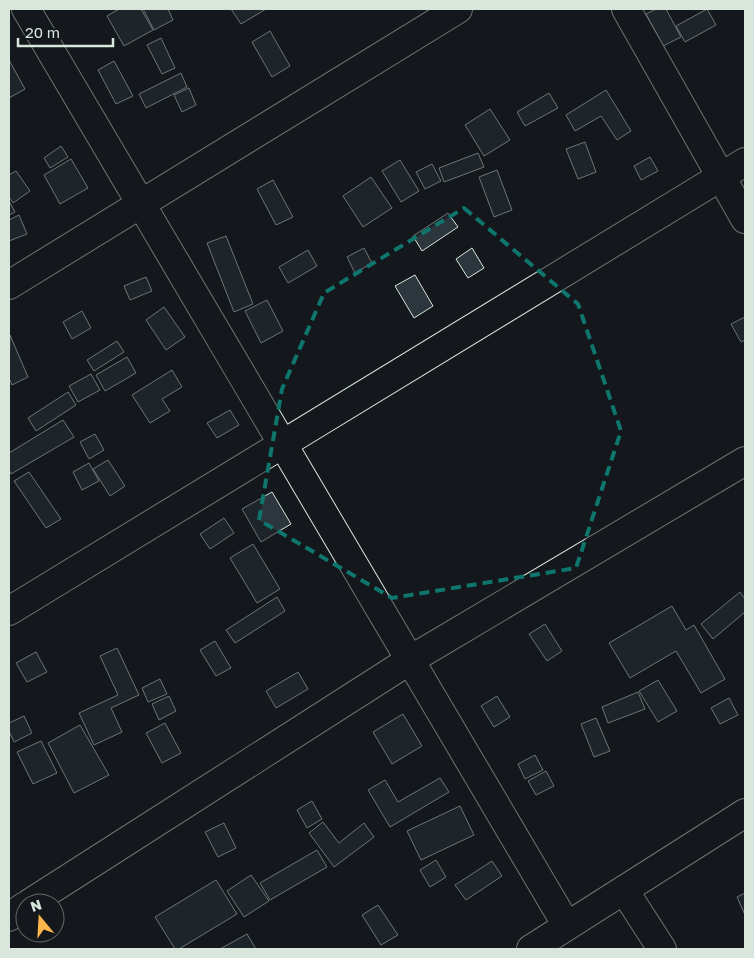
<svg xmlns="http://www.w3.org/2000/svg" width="754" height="958" viewBox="0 0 754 958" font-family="'Golos Text',sans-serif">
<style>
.building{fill:#2c363c;stroke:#d8e6dc}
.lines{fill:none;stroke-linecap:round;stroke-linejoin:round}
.street-casing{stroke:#d8e6dc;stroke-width:30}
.secondary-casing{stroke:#d8e6dc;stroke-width:30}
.street{stroke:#14181c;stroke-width:28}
.secondary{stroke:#14181c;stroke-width:28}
.marked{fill:none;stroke:#0f766e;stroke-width:4;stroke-dasharray:10 6;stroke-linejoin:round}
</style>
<rect width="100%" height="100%" fill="#14181c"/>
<path class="building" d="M 119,9 L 141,9 L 153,30 L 124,46 L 107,16 Z
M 143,9 L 168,9 L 173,20 L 154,30 Z
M 231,9 L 266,9 L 241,24 Z
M 656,9 L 666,9 L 681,37 L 663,46 L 646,14 Z
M 707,9 L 716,25 L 685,42 L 676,26 Z
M 270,31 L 290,66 L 272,77 L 252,42 Z
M 161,38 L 175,68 L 162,74 L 147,45 Z
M 9,60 L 25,89 L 9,98 Z
M 114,61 L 133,96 L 116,104 L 98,70 Z
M 181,73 L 187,87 L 146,108 L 139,94 Z
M 189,88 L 196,105 L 182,112 L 174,95 Z
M 606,90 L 631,131 L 617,140 L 601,116 L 575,131 L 566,115 Z
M 549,93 L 558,108 L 525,126 L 517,112 Z
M 490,109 L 510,140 L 484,156 L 465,125 Z
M 585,142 L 596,172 L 578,179 L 566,149 Z
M 61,146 L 68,157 L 50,168 L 44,158 Z
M 478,153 L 484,167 L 444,182 L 439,168 Z
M 650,157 L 658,171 L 641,180 L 634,166 Z
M 71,159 L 88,188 L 60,204 L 44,175 Z
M 400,160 L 419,191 L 401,202 L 382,171 Z
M 432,164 L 441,181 L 425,189 L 416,172 Z
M 497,170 L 512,210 L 494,217 L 479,177 Z
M 16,171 L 30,191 L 13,203 L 9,197 L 9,175 Z
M 371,177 L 392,208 L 363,227 L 343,196 Z
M 273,180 L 293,217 L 276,225 L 257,189 Z
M 9,201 L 15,212 L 9,215 Z
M 448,213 L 458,227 L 422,251 L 413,236 Z
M 19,215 L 27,234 L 9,241 L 9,220 Z
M 226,236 L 253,304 L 234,312 L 207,243 Z
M 364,248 L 372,263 L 355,273 L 347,257 Z
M 472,248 L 484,268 L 468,278 L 456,259 Z
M 308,250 L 317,266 L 288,283 L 279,267 Z
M 415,275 L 433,306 L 414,318 L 395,286 Z
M 146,277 L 152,291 L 130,300 L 124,286 Z
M 267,300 L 283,331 L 261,343 L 245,311 Z
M 164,307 L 185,337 L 166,350 L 146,320 Z
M 82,311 L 91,328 L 72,339 L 63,322 Z
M 745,317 L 745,340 L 741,342 L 731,324 Z
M 10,335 L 28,377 L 12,385 L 9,378 Z
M 117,341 L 124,352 L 94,371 L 87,360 Z
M 127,357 L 136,373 L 105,391 L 96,375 Z
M 172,370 L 182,387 L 162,399 L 170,411 L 150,423 L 132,395 Z
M 91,374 L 100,390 L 78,402 L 69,386 Z
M 68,392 L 76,405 L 36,431 L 28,418 Z
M 230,410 L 239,425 L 217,438 L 207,423 Z
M 63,420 L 74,437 L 11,474 L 9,470 L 9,453 Z
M 95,434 L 104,450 L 89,459 L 80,442 Z
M 108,460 L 125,486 L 110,496 L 93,469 Z
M 89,463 L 99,481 L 82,490 L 73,472 Z
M 29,472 L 61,519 L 46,528 L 14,481 Z
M 272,492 L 291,524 L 261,542 L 242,509 Z
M 224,518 L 234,533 L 210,549 L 200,534 Z
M 253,544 L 280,589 L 257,603 L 230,558 Z
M 740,592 L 745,599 L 745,612 L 713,639 L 701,624 Z
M 277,597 L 285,611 L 235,643 L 226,630 Z
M 672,606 L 686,630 L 694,625 L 725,679 L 701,693 L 676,651 L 630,678 L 609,643 Z
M 545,624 L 562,651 L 547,661 L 529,634 Z
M 215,641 L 231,668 L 216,676 L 200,650 Z
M 117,648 L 139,695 L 111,708 L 122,732 L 94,745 L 79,713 L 118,695 L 100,656 Z
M 36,652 L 47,672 L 27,682 L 16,663 Z
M 298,672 L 308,689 L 276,708 L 266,691 Z
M 160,679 L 167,694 L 148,702 L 142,688 Z
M 658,680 L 677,711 L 658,722 L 639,691 Z
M 638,692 L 645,709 L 608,723 L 602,707 Z
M 169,696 L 176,711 L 159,720 L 152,704 Z
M 497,696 L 510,717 L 494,727 L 481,706 Z
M 729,698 L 738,715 L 720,724 L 711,708 Z
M 403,714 L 422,746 L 392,764 L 373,732 Z
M 24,716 L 32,733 L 14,742 L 9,731 L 9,723 Z
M 596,718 L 610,751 L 594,757 L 581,724 Z
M 165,723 L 181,753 L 162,763 L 146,733 Z
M 80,725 L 109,775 L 74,793 L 48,743 Z
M 41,741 L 57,773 L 33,784 L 17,752 Z
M 535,755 L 543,770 L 525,779 L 518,764 Z
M 546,771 L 554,786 L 536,795 L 528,781 Z
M 440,778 L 449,792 L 390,827 L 368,790 L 385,780 L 398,802 Z
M 312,801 L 322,819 L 307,828 L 297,810 Z
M 460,806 L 474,835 L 421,860 L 407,831 Z
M 323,822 L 339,843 L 364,823 L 374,837 L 334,867 L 309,833 Z
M 224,823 L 236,848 L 218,857 L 205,832 Z
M 317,850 L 327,867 L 270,900 L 260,883 Z
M 436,860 L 446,877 L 430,887 L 420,870 Z
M 492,861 L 502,876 L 466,900 L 455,885 Z
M 251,875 L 269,901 L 244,917 L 227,891 Z
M 216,880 L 237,914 L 179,949 L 175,949 L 155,917 Z
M 745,893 L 745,915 L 737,897 Z
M 378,905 L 398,935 L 381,945 L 362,915 Z
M 247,934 L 256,949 L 220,949 Z"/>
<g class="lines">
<defs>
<path id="street" d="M 26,9 L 567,926
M 626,9 L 745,219
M 9,285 L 458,9
M 9,611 L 745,162
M 624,890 L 662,949
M 30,903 L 410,660 L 745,461
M 9,917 L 25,906"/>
<path id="secondary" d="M 531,949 L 745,813"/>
</defs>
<use href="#street" class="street-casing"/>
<use href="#secondary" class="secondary-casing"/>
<use href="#street" class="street"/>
<use href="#secondary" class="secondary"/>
</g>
<path d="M0 0H754V958H0ZM 464,208 L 578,304 L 621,431 L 576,568 L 392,598 L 259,520 L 282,389 L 324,293 Z" fill="#14181c" fill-opacity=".55" fill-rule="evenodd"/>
<path class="marked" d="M 464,208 L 578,304 L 621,431 L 576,568 L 392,598 L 259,520 L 282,389 L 324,293 Z"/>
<rect width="754" height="958" fill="none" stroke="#d8e6dc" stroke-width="20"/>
<g transform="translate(40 918) rotate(342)"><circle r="24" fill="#14181c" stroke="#626a69"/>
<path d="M0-4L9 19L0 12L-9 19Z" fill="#ffb74d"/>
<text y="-8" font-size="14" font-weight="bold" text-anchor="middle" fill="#d8e6dc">N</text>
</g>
<path d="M18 38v8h95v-8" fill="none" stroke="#d8e6dc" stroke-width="2.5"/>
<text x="25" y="38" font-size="15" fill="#d8e6dc" stroke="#14181c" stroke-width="4" paint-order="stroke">20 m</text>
</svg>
